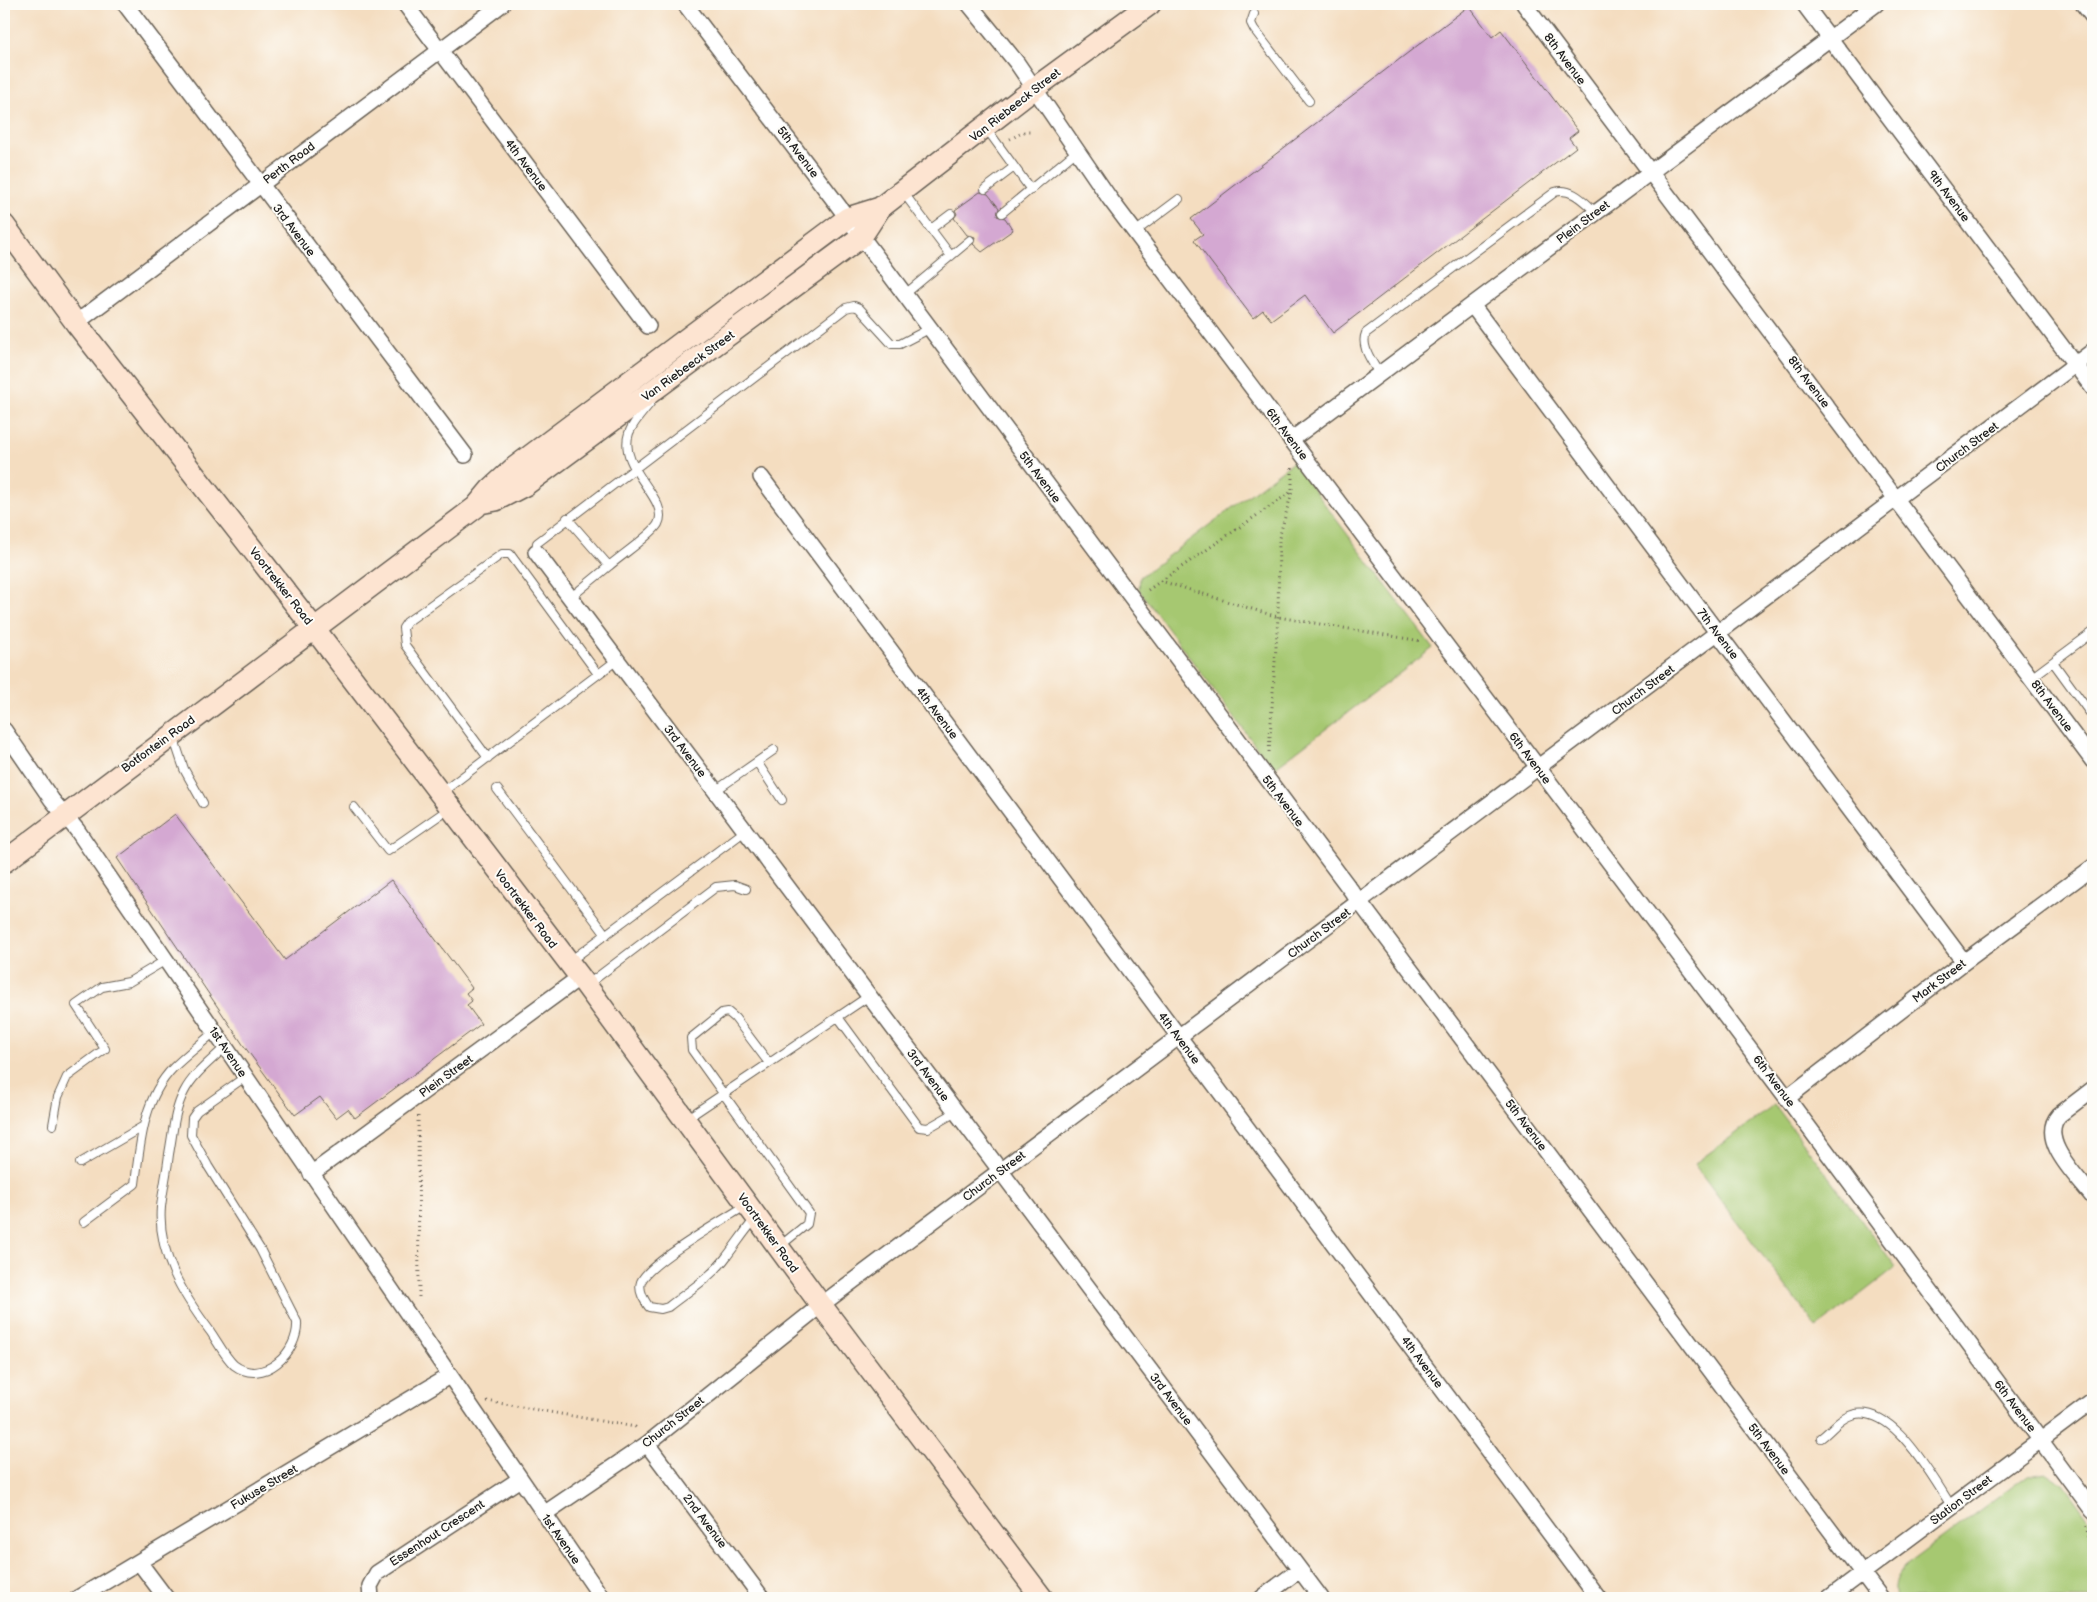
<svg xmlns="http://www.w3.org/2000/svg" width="2097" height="1602" viewBox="0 0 2097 1602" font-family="'Balsamiq Sans',sans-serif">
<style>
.green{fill:#a6c871;stroke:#617246}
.building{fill:#d4a8d2}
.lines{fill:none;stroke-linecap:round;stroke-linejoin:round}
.service-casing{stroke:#686055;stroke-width:10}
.minor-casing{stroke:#686055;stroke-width:18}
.secondary-casing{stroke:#686055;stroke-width:24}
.path{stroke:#686055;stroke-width:3;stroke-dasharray:1 4;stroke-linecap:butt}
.service{stroke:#fff;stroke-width:8}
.minor{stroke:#fff;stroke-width:15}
.secondary{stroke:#fde4d1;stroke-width:21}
.labels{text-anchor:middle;stroke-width:4;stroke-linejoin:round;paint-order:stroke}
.street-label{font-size:12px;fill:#1c1c1c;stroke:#fdfcf7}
</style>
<rect width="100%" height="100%" fill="#fdfcf7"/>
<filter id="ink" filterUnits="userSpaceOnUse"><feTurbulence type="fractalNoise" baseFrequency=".02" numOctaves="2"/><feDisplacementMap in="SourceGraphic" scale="10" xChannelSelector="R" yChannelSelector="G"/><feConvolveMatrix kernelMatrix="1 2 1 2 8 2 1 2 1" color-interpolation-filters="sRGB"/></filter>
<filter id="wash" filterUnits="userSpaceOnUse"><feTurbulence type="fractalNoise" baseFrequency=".0096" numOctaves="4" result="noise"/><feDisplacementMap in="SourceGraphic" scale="20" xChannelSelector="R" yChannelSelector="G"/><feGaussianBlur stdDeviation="1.12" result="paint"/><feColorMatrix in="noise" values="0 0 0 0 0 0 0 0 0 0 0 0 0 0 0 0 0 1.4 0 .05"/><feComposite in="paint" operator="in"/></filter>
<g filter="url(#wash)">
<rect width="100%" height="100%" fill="#f4ddc0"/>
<path class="green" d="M 1293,462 L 1433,648 L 1273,769 L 1139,590 L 1140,577 Z
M 1775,1105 L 1896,1267 L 1817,1328 L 1694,1164 Z
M 2045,1472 L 2063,1484 L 2093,1525 L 2093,1598 L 1896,1598 C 1893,1586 1896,1577 1904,1567 L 2028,1475 Z"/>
<g id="blocks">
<path class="building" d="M 1469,6 L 1492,37 L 1501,30 L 1578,131 L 1569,138 L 1576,147 L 1333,333 L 1305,295 L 1271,320 L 1263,310 L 1253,318 L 1194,240 L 1203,234 L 1191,219 Z
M 980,192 L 988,194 L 999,208 L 997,216 L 1005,218 L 1013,230 L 982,252 L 973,244 L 975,237 L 967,235 L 954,218 L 957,214 L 955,210 Z
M 175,814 L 285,960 L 391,880 L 472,988 L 466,993 L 472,1001 L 467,1005 L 481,1024 L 355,1118 L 348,1109 L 336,1118 L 320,1097 L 295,1115 L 244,1046 L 117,858 Z"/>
</g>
</g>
<g filter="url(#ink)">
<use href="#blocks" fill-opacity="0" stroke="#686055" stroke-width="1"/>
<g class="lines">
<defs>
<path id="service" d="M 1254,14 L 1251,23 L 1254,29 L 1309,101
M 986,128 L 1031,190
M 985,189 L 1014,167
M 903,192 L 951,256
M 1002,213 L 1078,150
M 931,229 L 951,214
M 1135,232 L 1179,199
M 904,295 L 970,240
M 1379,374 C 1373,362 1360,347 1366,333 L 1555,192 C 1572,187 1584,202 1596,212
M 567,518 L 609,566 C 619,557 653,534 658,524 C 671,499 617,469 629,433 C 633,422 644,411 651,402
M 536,552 L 537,543 L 846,308 L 854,306 L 859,308 L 892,344 L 900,344 L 929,329
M 570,598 L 609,566
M 2053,662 L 2093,717
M 2031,678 L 2093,632
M 173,736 L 184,769 L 203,803
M 488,758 L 405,645 L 403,628 L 407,622 L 502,554 L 510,554 L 598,674
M 757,762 L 782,800
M 497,789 L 606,935
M 715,791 L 774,750
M 441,793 L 617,660
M 354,807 L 388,851 L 450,808
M 570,961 L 745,831
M 587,985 L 716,887 L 735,885 L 746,889
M 838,1017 L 919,1127 L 928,1128 L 956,1112
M 225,1047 C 211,1061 193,1074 184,1092 C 174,1111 173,1133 169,1154 C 167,1172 163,1189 161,1207 C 157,1253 183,1295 210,1331 C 217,1341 225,1357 234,1365 C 263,1387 299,1352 297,1322 L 260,1249 L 208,1166 L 191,1135 L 192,1118 L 197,1111 L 245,1077
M 769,1063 L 735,1018 L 728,1012 L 722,1013 L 691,1038 L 692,1050 L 809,1213 L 807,1224 L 780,1246
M 686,1119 L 869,996
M 53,1125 L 58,1097 L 67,1077 L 105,1049 L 76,1005 L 102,987 L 129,982 L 166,960
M 80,1163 L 142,1127
M 745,1206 C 725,1219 648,1263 641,1282 C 638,1291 644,1300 649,1307 L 661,1309 L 668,1307 C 688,1291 712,1277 727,1256 C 737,1243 744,1232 755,1219
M 84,1222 L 135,1184 C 140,1144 143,1099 173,1068 C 186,1055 201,1044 214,1032
M 1821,1438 C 1829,1432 1836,1423 1845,1418 C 1889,1393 1933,1479 1952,1507"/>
<path id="minor" d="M 125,4 L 465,455
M 405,4 L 648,326
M 685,4 L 831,196 L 1881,1598
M 969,4 L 1017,63 L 1110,199 L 1787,1098 L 2093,1511
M 1524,4 L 2093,761
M 1804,4 L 2093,388
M 2083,4 L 2093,17
M 1472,305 L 1964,962
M 76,323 L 502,4
M 1291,440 L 1876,4
M 761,477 L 1598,1598
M 536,552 L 1321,1598
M 4,730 L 52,800 L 77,830 L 602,1598
M 2093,1089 L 2059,1115 C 2037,1140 2078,1177 2093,1197
M 1787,1098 L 1964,962 L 2093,867
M 311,1174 L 580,977
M 647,1444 L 762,1598
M 544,1514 L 647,1444 L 821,1305 L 2093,351
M 139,1562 L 166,1598
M 78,1598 L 449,1376
M 371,1598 L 370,1586 L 377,1573 L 520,1479
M 1262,1598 L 1299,1570
M 1829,1598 L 2093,1401"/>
<path id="secondary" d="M 4,225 L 76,323 L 313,627 L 580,977 L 821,1305 L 1042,1598
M 480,503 L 496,500 L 525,485 L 861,237 L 880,208
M 4,862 L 476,507 L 491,489 L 514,468 L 848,218 L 880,208 L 1035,88 L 1150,4"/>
</defs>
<use href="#service" class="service-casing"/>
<use href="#minor" class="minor-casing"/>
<use href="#secondary" class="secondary-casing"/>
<path class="path" d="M 1010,139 L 1024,132 L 1033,132
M 1161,581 L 1291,492
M 1148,590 L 1161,581 L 1278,617 L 1421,641
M 1269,752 L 1278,617 L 1279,538 L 1292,492 L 1292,468
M 418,1116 L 419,1300
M 487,1401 L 635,1427 L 637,1430
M 2087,1526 L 2092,1598"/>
<use href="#service" class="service"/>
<use href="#minor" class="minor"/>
<use href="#secondary" class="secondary"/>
</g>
</g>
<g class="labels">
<g class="street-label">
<text transform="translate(1565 59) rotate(53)" y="4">8th Avenue</text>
<text transform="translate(1015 105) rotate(-38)" y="4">Van Riebeeck Street</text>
<text transform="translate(798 152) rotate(53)" y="4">5th Avenue</text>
<text transform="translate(289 163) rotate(-37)" y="4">Perth Road</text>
<text transform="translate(526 165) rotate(53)" y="4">4th Avenue</text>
<text transform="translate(1949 196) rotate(53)" y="4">9th Avenue</text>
<text transform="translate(1583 222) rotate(-37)" y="4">Plein Street</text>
<text transform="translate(294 230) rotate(53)" y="4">3rd Avenue</text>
<text transform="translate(688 366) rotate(-36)" y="4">Van Riebeeck Street</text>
<text transform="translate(1809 382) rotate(53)" y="4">8th Avenue</text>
<text transform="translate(1287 434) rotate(53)" y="4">6th Avenue</text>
<text transform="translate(1967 447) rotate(-37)" y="4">Church Street</text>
<text transform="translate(1040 477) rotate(53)" y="4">5th Avenue</text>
<text transform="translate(281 586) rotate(52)" y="4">Voortrekker Road</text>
<text transform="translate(1718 634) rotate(53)" y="4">7th Avenue</text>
<text transform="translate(1643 690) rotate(-37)" y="4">Church Street</text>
<text transform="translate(2052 706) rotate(53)" y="4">8th Avenue</text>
<text transform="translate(937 713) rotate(53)" y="4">4th Avenue</text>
<text transform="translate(158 744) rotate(-36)" y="4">Botfontein Road</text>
<text transform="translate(685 751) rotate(53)" y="4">3rd Avenue</text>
<text transform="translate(1530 758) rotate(53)" y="4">6th Avenue</text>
<text transform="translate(1283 801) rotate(53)" y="4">5th Avenue</text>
<text transform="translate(526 909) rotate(53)" y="4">Voortrekker Road</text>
<text transform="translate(1319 933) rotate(-37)" y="4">Church Street</text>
<text transform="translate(1939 981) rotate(-37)" y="4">Mark Street</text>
<text transform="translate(1179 1038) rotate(53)" y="4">4th Avenue</text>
<text transform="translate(228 1052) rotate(56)" y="4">1st Avenue</text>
<text transform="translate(928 1075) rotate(53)" y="4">3rd Avenue</text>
<text transform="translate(446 1076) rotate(-36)" y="4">Plein Street</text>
<text transform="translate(1774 1081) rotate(53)" y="4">6th Avenue</text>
<text transform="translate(1526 1125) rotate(53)" y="4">5th Avenue</text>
<text transform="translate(994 1176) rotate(-37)" y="4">Church Street</text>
<text transform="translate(768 1233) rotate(54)" y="4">Voortrekker Road</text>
<text transform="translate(1422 1362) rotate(53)" y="4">4th Avenue</text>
<text transform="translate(1171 1399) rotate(53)" y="4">3rd Avenue</text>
<text transform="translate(2015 1406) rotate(53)" y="4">6th Avenue</text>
<text transform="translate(673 1422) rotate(-38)" y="4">Church Street</text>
<text transform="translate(1769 1449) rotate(53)" y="4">5th Avenue</text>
<text transform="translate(264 1487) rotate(-31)" y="4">Fukuse Street</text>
<text transform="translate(1961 1500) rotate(-37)" y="4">Station Street</text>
<text transform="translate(705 1521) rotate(53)" y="4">2nd Avenue</text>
<text transform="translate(437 1533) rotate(-33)" y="4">Essenhout Crescent</text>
<text transform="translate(561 1539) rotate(55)" y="4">1st Avenue</text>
</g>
</g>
<rect width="2097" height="1602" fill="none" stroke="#fdfcf7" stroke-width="20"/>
</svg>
